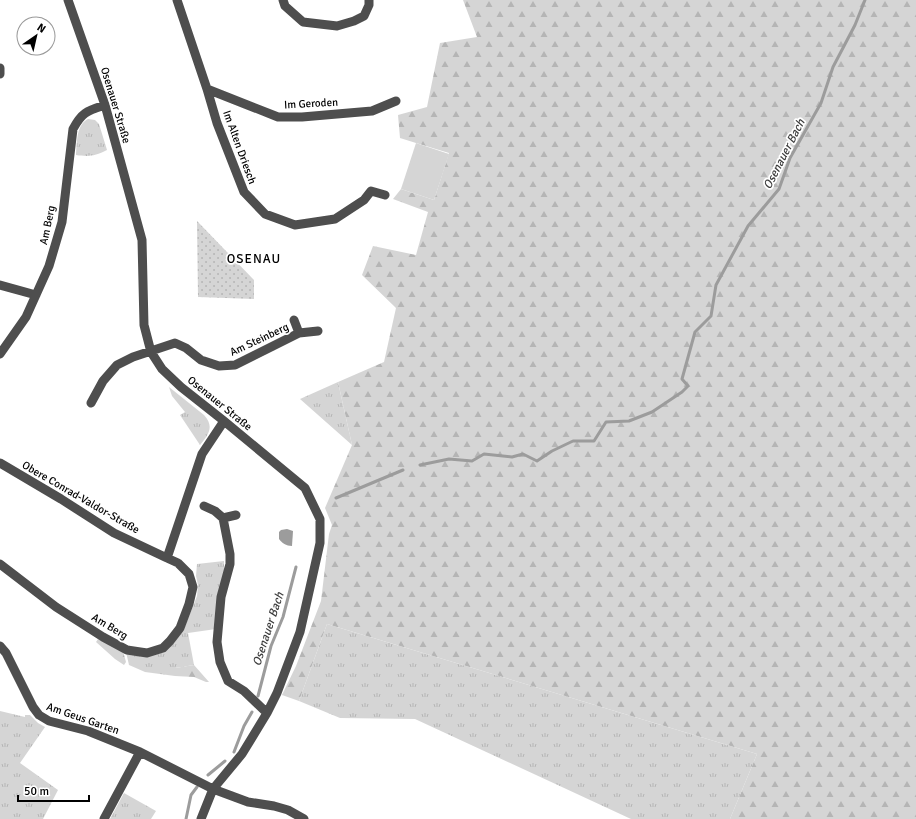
<svg xmlns="http://www.w3.org/2000/svg" width="916" height="819" viewBox="0 0 916 819" font-family="Signika,sans-serif">
<style>
.grass{fill:url(#grass-tufts)}
.forest{fill:url(#forest-firs)}
.park{fill:url(#park-dots)}
.garden{fill:#d5d5d5}
.water{fill:#9c9c9c}
.lines{fill:none;stroke-linecap:round;stroke-linejoin:round}
.stream{stroke:#9c9c9c;stroke-width:3}
.minor{stroke:#4e4e4e;stroke-width:9}
.labels{text-anchor:middle;stroke-width:3.5;stroke-linejoin:round;paint-order:stroke}
.street-label{font-size:11px;fill:#000;stroke:#fff}
.water-label{font-size:12px;font-style:italic;fill:#3d3d3d;stroke:#fff}
.quarter-label{font-size:13px;letter-spacing:1px;fill:#000;stroke:#fff}
</style>
<defs>
<pattern id="grass-tufts" width="24" height="20" patternUnits="userSpaceOnUse"><rect width="24" height="20" fill="#d5d5d5"/><path d="M3 7l-1-3M5 7V3M7 7l1-3M15 17l-1-3M17 17v-4M19 17l1-3" fill="none" stroke="#b5b5b5"/></pattern>
<pattern id="forest-firs" width="22" height="20" patternUnits="userSpaceOnUse"><rect width="22" height="20" fill="#d5d5d5"/><path d="M5 1l3.5 6h-7zM16 11l3.5 6h-7z" fill="#b5b5b5"/></pattern>
<pattern id="park-dots" width="8" height="8" patternUnits="userSpaceOnUse"><rect width="8" height="8" fill="#d5d5d5"/><path d="M2 2h.1M6 6h.1" fill="none" stroke="#b5b5b5" stroke-width="1.8" stroke-linecap="round"/></pattern>
</defs>
<rect width="100%" height="100%" fill="#fff"/>
<path class="grass" d="M 88,119 L 95,120 L 99,124 L 107,150 C 95,156 89,157 76,155 C 77,143 76,125 88,119 Z
M 338,382 L 352,445 L 300,399 Z
M 169,387 L 204,415 C 215,427 208,435 200,445 L 180,415 L 185,412 L 172,396 Z
M 224,561 L 224,571 L 216,629 L 188,633 L 194,665 L 175,668 L 175,676 L 145,672 L 129,665 L 126,652 L 164,652 L 174,643 L 184,629 L 197,596 L 198,585 L 196,576 L 197,564 Z
M 327,624 L 757,754 L 730,819 L 631,819 L 415,719 L 340,718 L 299,701 Z
M 0,711 L 25,717 L 25,715 L 30,715 L 38,723 L 45,727 L 20,763 L 58,790 L 43,819 L 0,819 Z
M 124,793 L 156,811 L 151,819 L 110,819 Z"/>
<path class="forest" d="M 463,0 L 916,0 L 916,819 L 730,819 L 757,754 L 327,624 L 299,701 L 282,695 L 296,666 L 321,601 L 329,534 L 332,525 L 325,508 L 352,445 L 338,382 L 384,362 L 396,308 L 362,275 L 373,246 L 416,255 L 428,212 L 393,199 L 401,189 L 434,200 L 449,153 L 416,143 L 400,138 L 398,115 L 427,107 L 440,43 L 477,37 Z
M 98,639 L 123,651 L 126,662 L 124,665 L 115,659 L 96,642 Z
M 194,665 L 209,682 L 206,682 L 194,677 L 175,676 L 175,668 Z"/>
<path class="park" d="M 197,221 L 254,280 L 254,299 L 198,297 Z"/>
<path class="garden" d="M 416,143 L 449,154 L 434,200 L 401,189 Z"/>
<path class="water" d="M 287,529 L 293,531 L 292,546 C 286,546 282,543 279,539 L 279,532 L 281,530 Z"/>
<g class="lines">
<path class="stream" d="M 420,465 L 449,459 L 472,461 L 484,454 L 512,457 L 523,454 L 537,461 L 552,451 L 573,441 L 594,441 L 606,422 L 629,421 L 652,412 L 682,392 L 688,386 L 682,379 L 695,332 L 711,316 L 716,285 L 748,226 L 779,189 L 790,158 L 821,103 L 833,67 L 855,25 L 865,0
M 336,498 L 403,470
M 258,696 L 271,646 L 283,617 L 296,567
M 234,752 L 244,726 L 252,712
M 208,775 L 225,761
M 186,819 L 191,795 L 197,787"/>
<path class="minor" d="M 68,0 L 105,105 L 142,240 L 144,325 L 151,352 L 162,369 L 181,387 L 224,421 L 305,488 L 320,519 L 320,543 L 300,632 L 277,693 L 267,713 L 242,754 L 213,789 L 201,819
M 177,0 L 207,89 L 217,123 L 244,192 L 265,214 L 295,225 L 335,219 L 364,200 L 371,191 L 385,195
M 283,0 L 285,6 L 303,22 L 337,26 L 354,21 L 364,16 L 369,5 L 369,0
M 0,68 L 0,74
M 207,89 L 278,117 L 302,117 L 372,111 L 396,101
M 0,285 L 36,295
M 294,320 L 299,333
M 0,354 L 26,317 L 49,266 L 62,222 L 73,129 C 82,112 87,111 105,105
M 91,403 L 103,381 L 117,365 L 133,357 L 175,343 L 186,348 L 201,360 L 219,366 L 235,365 L 299,333 L 318,331
M 0,463 L 61,499 L 114,533 L 167,558 L 202,454 L 224,421
M 204,506 L 215,511 L 223,518 L 230,554 L 230,564 L 221,597 L 217,642 L 220,662 L 228,681 L 244,691 L 267,713
M 223,518 L 236,515
M 0,564 L 56,607 L 103,637 L 127,650 L 147,653 L 163,648 L 170,641 L 180,628 L 189,604 L 193,587 L 189,574 L 178,563 L 167,558
M 0,646 L 6,653 L 33,707 L 39,715 L 49,721 L 88,731 L 140,752 L 213,789 L 248,802 L 274,806 L 288,810 L 304,819
M 104,819 L 140,752"/>
</g>
<g class="labels">
<g class="street-label">
<text transform="translate(311 103) rotate(-3)" y="4">Im Geroden</text>
<text transform="translate(116 105) rotate(73)" y="4">Osenauer Straße</text>
<text transform="translate(240 147) rotate(70)" y="4">Im Alten Driesch</text>
<text transform="translate(47 225) rotate(-78)" y="4">Am Berg</text>
<text transform="translate(259 339) rotate(-25)" y="4">Am Steinberg</text>
<text transform="translate(220 403) rotate(39)" y="4">Osenauer Straße</text>
<text transform="translate(81 497) rotate(30)" y="4">Obere Conrad-Valdor-Straße</text>
<text transform="translate(110 626) rotate(31)" y="4">Am Berg</text>
<text transform="translate(83 718) rotate(19)" y="4">Am Geus Garten</text>
</g>
<g class="water-label">
<text transform="translate(784 154) rotate(-63)" y="4">Osenauer Bach</text>
<text transform="translate(268 629) rotate(-72)" y="4">Osenauer Bach</text>
</g>
<g class="quarter-label">
<text x="254" y="263">OSENAU</text>
</g>
</g>
<g transform="translate(36 36) rotate(34)"><circle r="19" fill="#ffffff" stroke="#999999"/>
<path d="M0-3L7 15L0 10L-7 15Z" fill="#000000"/>
<text y="-6" font-size="11" font-weight="bold" text-anchor="middle" fill="#000000">N</text>
</g>
<path d="M18 795v6h71v-6" fill="none" stroke="#000000" stroke-width="2"/>
<text x="24" y="795" font-size="12" fill="#000000" stroke="#ffffff" stroke-width="3" paint-order="stroke">50 m</text>
</svg>
